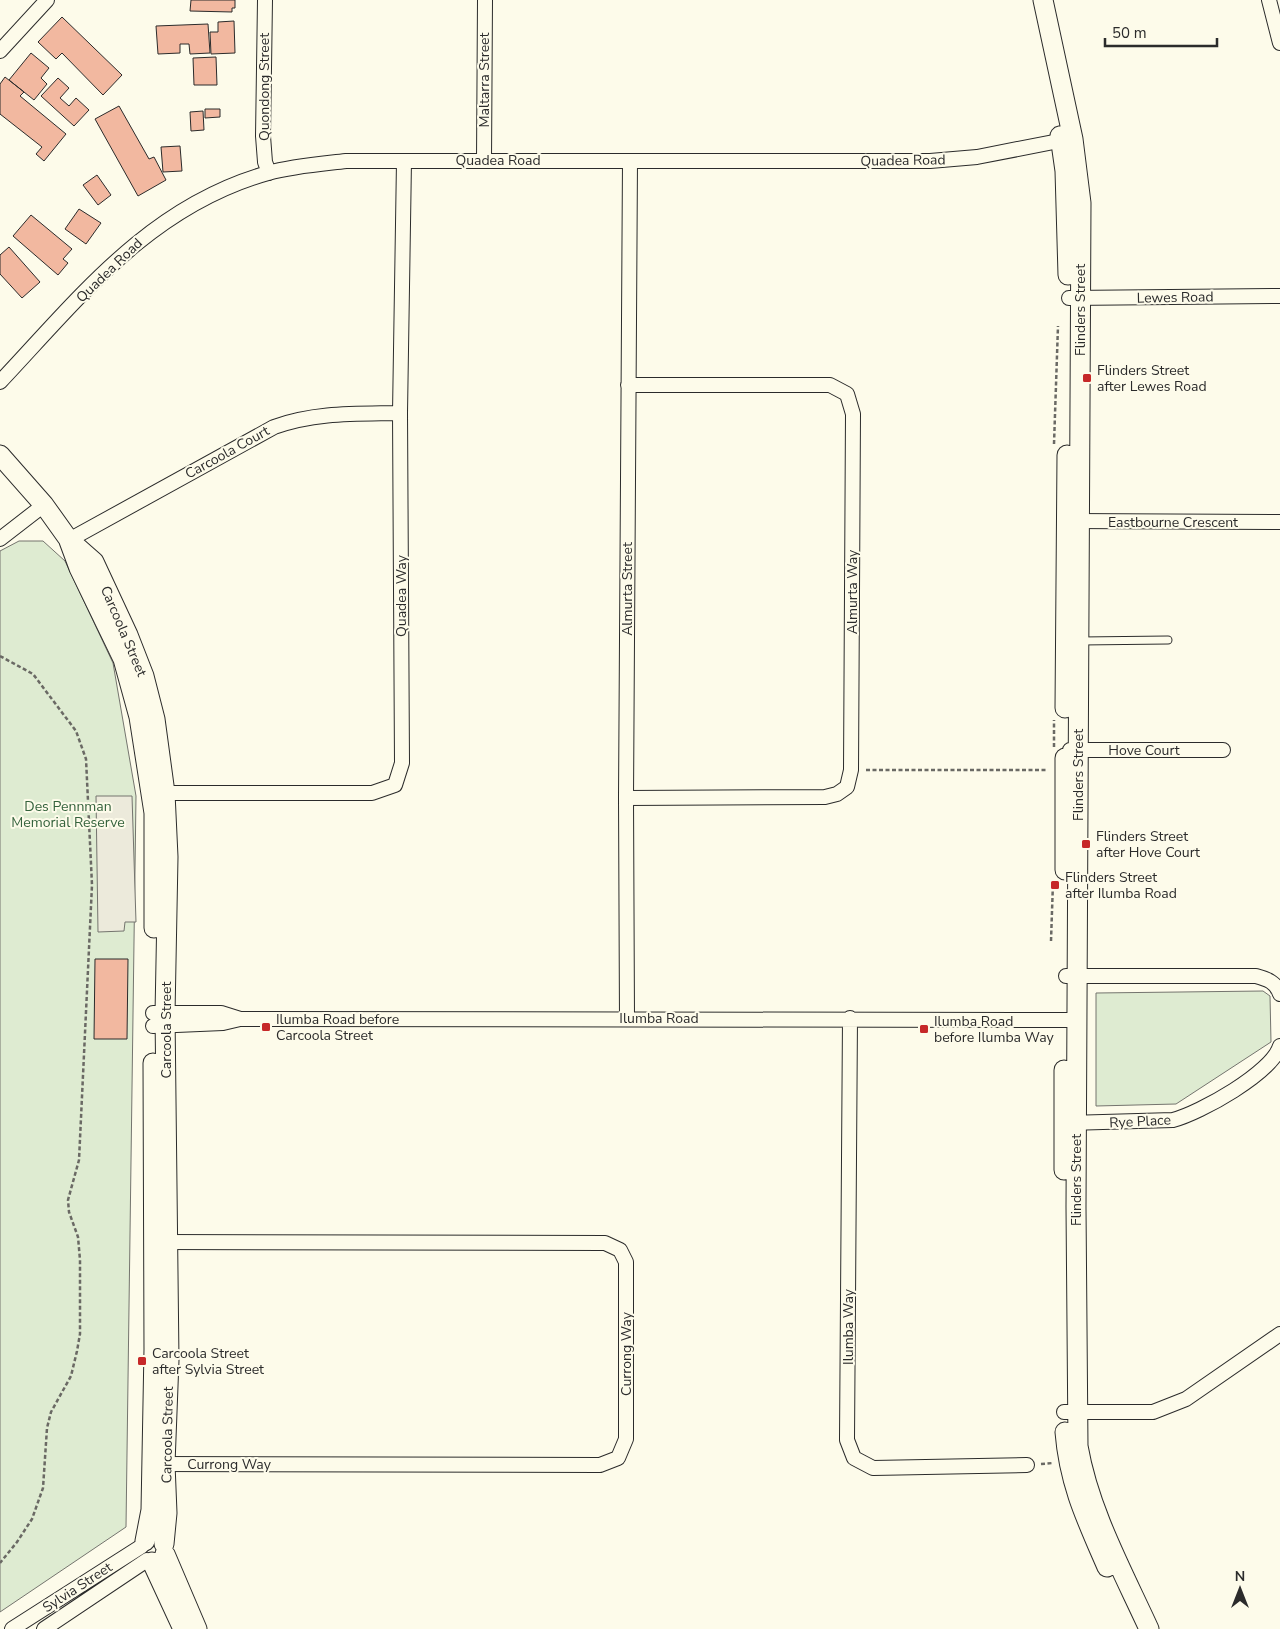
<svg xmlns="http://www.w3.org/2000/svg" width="1280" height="1629" viewBox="0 0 1280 1629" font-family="'Nunito Sans',sans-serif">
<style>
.green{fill:#deebd1;stroke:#74746e}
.parking{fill:#eceadb;stroke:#74746e}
.building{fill:#f2b8a0;stroke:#2b2b2b}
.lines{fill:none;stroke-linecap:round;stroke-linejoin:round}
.lane-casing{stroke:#2b2b2b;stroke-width:9}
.street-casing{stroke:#2b2b2b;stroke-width:16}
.secondary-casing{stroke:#2b2b2b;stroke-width:21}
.path{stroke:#6a6964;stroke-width:2.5;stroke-dasharray:4 2.5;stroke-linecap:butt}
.lane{stroke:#fdfbea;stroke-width:7}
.street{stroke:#fdfbea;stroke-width:14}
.secondary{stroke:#fdfbea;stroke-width:19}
.poi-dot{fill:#c62828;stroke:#fdfbea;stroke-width:2}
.labels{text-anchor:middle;stroke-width:4;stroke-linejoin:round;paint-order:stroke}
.street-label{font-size:14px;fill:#2b2b2b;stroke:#fdfbea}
.poi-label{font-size:14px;fill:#2b2b2b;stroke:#fdfbea;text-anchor:start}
.park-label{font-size:14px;fill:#34623c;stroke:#fdfbea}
</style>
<rect width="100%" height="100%" fill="#fdfbea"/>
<path class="green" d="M 19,541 L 43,541 L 65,561 L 113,663 L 136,796 L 126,1527 L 0,1612 L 0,551 Z
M 1263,991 L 1270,996 L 1271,1042 L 1176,1104 L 1096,1106 L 1096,993 Z"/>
<path class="parking" d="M 96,796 L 132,796 L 136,922 L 125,922 L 124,931 L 98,932 Z"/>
<path class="building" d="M 191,0 L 235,0 L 235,8 L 232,8 L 232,12 L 190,11 Z
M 62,17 L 122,75 L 103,95 L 62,53 L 56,59 L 38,42 Z
M 234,21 L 235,53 L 211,54 L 210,32 L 218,32 L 218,22 Z
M 208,24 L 210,53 L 190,54 L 189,44 L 180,44 L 180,53 L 158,54 L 156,26 Z
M 31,53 L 49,68 L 41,78 L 47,84 L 34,100 L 9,80 Z
M 216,57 L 217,85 L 194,85 L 193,58 Z
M 5,77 L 24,92 L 20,96 L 66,134 L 44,161 L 36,154 L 42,147 L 0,114 L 0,84 Z
M 58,78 L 69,88 L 60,98 L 69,106 L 76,98 L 89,110 L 74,126 L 41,96 Z
M 119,106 L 149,159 L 154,157 L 166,180 L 138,196 L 95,119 Z
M 205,109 L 220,109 L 220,117 L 205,118 Z
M 203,111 L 204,130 L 191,131 L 190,112 Z
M 180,146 L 182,171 L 163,172 L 161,147 Z
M 97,175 L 111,195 L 98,205 L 83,185 Z
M 79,209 L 101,223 L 86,244 L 65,229 Z
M 31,215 L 72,249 L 63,259 L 68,263 L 58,275 L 13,236 Z
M 9,247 L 40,282 L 22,298 L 0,274 L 0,255 Z
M 95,959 L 128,959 L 127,1039 L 94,1039 Z"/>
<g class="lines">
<defs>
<path id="lane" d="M 1081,641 L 1168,640"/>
<path id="street" d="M 265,0 L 263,136 L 265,162 L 269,173
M 1269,0 L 1280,43
M 0,51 L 47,0
M 484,160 L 485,0
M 1069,298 L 1280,296
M 0,382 C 80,297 150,206 268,173 C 293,166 320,164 346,161 L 930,161 L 977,157 L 1069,139
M 1071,521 L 1280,522
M 0,539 L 44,505
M 69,540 L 274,427 C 316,412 357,414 400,413
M 1070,750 L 1223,750
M 157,793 L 372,793 L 395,785 L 402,763 L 400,413 L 404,161
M 626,798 L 825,797 L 837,794 L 847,787 L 851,770 L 853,414 L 847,394 L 830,385 L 628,385
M 1066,976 L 1256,976 C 1267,979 1276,982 1280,994
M 153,1013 L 221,1013 L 240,1019
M 627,1018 L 626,798 L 630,161
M 850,1018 L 847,1440 L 854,1458 L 873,1468 L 1027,1465
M 153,1026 L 223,1023 L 240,1019 L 1077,1020
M 1068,1123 L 1173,1120 C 1200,1113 1272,1073 1280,1046
M 1064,1412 L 1153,1412 L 1186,1399 L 1280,1334
M 156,1464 L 600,1465 L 618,1458 L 626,1439 L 626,1262 L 620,1250 L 605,1243 L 159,1242
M 12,1629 L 142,1546
M 44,1629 L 147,1560"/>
<path id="secondary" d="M 1043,0 L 1073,139 L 1081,203 L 1076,1207 L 1078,1446 C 1089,1510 1122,1570 1149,1629
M 1060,136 L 1065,171 L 1068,275
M 0,455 L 44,505 L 69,540 L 94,562 L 128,635 L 144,676 L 155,719 L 165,793 L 168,857 L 165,1014 L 169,1360 L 165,1464 L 167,1513 L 164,1544
M 69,541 L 79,568 L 123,659 L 139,717 L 154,813 L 154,928
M 1065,708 L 1067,455
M 1065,758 L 1065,870
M 1064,1170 L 1064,1070
M 1065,1432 C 1069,1484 1087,1521 1107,1567
M 145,1541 L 151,1510 L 154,1349 L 153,1063
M 165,1554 L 197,1629
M 152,1562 L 183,1629"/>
</defs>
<use href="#lane" class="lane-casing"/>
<use href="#street" class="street-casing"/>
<use href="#secondary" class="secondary-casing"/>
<path class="path" d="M 1054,444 L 1058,326
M 0,656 L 33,674 L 76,731 L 86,759 L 92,885 L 79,1160 L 68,1200 L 69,1212 L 78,1237 L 80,1260 L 80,1334 L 77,1351 L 71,1376 L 51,1412 L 47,1428 L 43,1488 L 32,1519 L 17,1542 L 0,1563
M 1054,747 L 1054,720
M 866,770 L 1048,770
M 1051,941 L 1053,882
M 1041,1464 L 1053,1463"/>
<use href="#lane" class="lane"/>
<use href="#street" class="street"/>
<use href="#secondary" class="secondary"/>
</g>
<g class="poi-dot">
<rect x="1082" y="373" width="10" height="10" rx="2.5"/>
<rect x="1081" y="839" width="10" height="10" rx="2.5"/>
<rect x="1050" y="880" width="10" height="10" rx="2.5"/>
<rect x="261" y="1022" width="10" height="10" rx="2.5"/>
<rect x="919" y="1024" width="10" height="10" rx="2.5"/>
<rect x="137" y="1356" width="10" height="10" rx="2.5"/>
</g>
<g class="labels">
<g class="street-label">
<text transform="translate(484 80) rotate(-90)" y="5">Maltarra Street</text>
<text transform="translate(264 87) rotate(-90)" y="5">Quondong Street</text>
<text x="498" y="165">Quadea Road</text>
<text transform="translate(903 160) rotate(-1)" y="5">Quadea Road</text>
<text transform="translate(109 270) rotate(-44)" y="5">Quadea Road</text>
<text transform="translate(1175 297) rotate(-1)" y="5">Lewes Road</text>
<text transform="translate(1080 310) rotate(-90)" y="5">Flinders Street</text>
<text transform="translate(227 452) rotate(-29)" y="5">Carcoola Court</text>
<text x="1173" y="527">Eastbourne Crescent</text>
<text transform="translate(627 589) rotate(-90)" y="5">Almurta Street</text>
<text transform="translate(852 592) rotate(-90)" y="5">Almurta Way</text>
<text transform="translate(401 596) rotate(-90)" y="5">Quadea Way</text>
<text transform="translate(124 631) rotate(67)" y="5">Carcoola Street</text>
<text x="1144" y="755">Hove Court</text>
<text transform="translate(1078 775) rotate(-90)" y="5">Flinders Street</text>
<text x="659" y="1023">Ilumba Road</text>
<text transform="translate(166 1030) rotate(-90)" y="5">Carcoola Street</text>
<text transform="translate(1140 1121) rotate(-3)" y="5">Rye Place</text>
<text transform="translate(1076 1180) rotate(-90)" y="5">Flinders Street</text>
<text transform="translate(848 1327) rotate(-90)" y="5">Ilumba Way</text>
<text transform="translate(626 1354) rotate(-90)" y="5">Currong Way</text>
<text transform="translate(167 1435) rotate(-89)" y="5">Carcoola Street</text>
<text x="229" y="1469">Currong Way</text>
<text transform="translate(77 1587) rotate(-33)" y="5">Sylvia Street</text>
</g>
<g class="poi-label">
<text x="1097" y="375">Flinders Street<tspan x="1097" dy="16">after Lewes Road</tspan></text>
<text x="1096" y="841">Flinders Street<tspan x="1096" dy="16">after Hove Court</tspan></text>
<text x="1065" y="882">Flinders Street<tspan x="1065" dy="16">after Ilumba Road</tspan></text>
<text x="276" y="1024">Ilumba Road before<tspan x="276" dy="16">Carcoola Street</tspan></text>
<text x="934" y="1026">Ilumba Road<tspan x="934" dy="16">before Ilumba Way</tspan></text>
<text x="152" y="1358">Carcoola Street<tspan x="152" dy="16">after Sylvia Street</tspan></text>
</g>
<g class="park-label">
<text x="68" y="811">Des Pennman<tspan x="68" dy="16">Memorial Reserve</tspan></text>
</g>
</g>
<g transform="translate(1240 1589)" stroke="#fdfbea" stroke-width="4" paint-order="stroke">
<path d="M0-4L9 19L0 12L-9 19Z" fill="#2b2b2b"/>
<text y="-8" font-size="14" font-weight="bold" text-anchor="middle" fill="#2b2b2b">N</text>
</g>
<path d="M1105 38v8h112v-8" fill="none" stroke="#2b2b2b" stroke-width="2.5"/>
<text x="1112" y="38" font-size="15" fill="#2b2b2b" stroke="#fdfbea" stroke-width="4" paint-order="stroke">50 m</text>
</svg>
